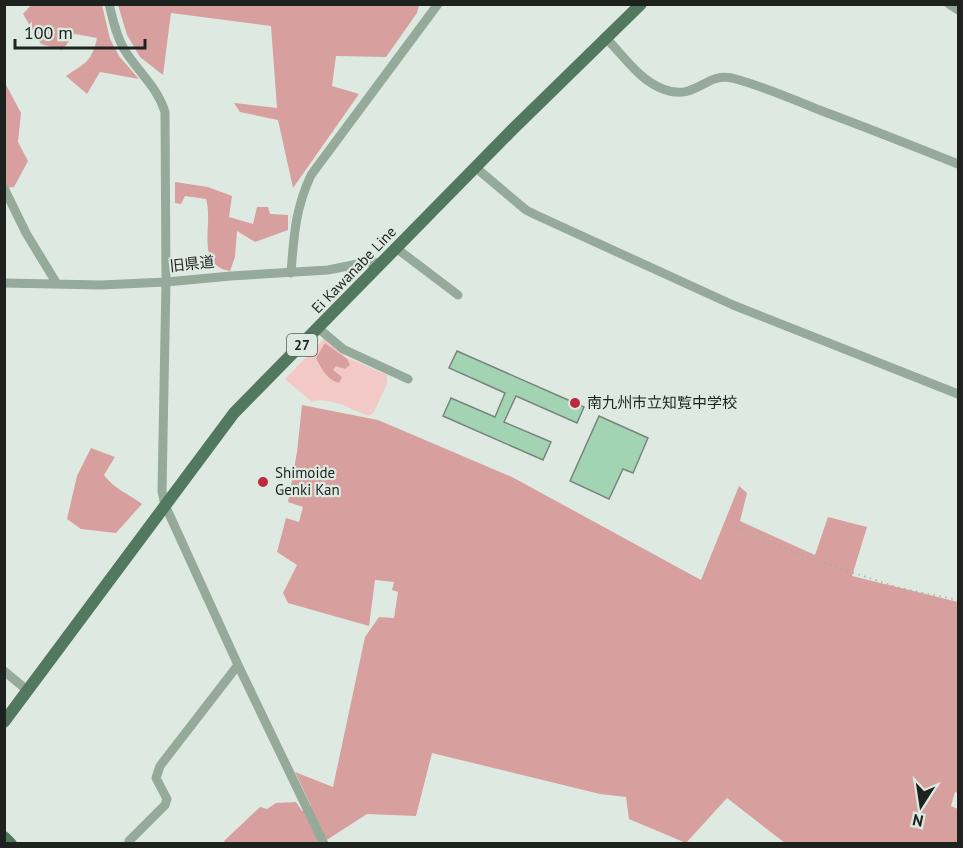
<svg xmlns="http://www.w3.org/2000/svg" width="963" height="848" viewBox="0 0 963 848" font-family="'PT Sans','Noto Sans JP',sans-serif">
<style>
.green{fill:#f3c9c8}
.forest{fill:#d79f9e}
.building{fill:#a2d3b3;stroke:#79847d;stroke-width:1.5}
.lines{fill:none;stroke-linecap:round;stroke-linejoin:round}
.path{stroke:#a3aca5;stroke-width:1.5;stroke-dasharray:1.5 4.5;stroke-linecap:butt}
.minor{stroke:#96aa9c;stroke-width:9}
.major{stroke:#527860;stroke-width:12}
.poi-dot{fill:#bb2a3d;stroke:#deeae1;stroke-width:2}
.labels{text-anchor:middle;stroke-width:4.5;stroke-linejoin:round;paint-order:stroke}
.shield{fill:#deeae1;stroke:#575e59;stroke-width:1.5}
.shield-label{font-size:14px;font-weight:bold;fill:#1d221f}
.street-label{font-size:15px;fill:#1d221f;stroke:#deeae1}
.poi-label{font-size:15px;fill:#1d221f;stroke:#deeae1;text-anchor:start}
</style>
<rect width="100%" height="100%" fill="#deeae1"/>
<path class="green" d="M 324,339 L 348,358 L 387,375 L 387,384 L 374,412 L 369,416 C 352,410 330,396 312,402 L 285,379 Z"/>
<path class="forest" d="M 32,4 L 102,5 L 110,39 L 119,56 L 139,79 L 100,72 L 87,94 L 66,76 C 85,63 92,62 97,38 L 75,34 L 62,50 L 41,44 L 23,14 Z
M 118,5 L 118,4 L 419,5 L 417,13 L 386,57 L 336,56 L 332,86 L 359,94 L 293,188 L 278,120 L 240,112 L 234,103 L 277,108 L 271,26 L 171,13 L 163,75 L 140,57 L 127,35 Z
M 4,81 L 21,113 L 18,142 L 28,161 L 14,187 L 5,188 Z
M 175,182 L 208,187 L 232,196 L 229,217 L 253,224 L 257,207 L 268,207 L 270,214 L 288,215 L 288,230 L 255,242 L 237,231 L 235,257 L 230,271 C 194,265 214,224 206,199 L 185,196 L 181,204 L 175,203 Z
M 325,343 L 347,359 L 350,365 L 345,369 L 336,366 L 333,370 L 342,377 L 339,383 C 327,380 321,368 316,358 Z
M 302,405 L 378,420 L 512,477 L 701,580 L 739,486 L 747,493 L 740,521 L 815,555 L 828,517 L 867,527 L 852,576 L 958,602 L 958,793 L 955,792 L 951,806 L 958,809 L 958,843 L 785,843 L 727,798 L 686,843 L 629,819 L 626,797 L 600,794 L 432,753 L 416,816 L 367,814 L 322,843 L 226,844 L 224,841 L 260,807 L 267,809 L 276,803 L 296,802 L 302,811 L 311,806 L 295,772 L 333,787 L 365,637 L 379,617 L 394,618 L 398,592 L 392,590 L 394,582 L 375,580 L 369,626 L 288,603 L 283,593 L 297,565 L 277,552 L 286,518 L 299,522 L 303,507 L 288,502 L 297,452 Z
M 91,448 L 115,457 L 104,475 C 115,490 128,493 142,504 L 116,533 L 81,529 L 67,519 L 77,476 Z"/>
<path class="building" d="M 457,351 L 584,407 L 577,423 L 516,396 L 504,422 L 551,442 L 543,460 L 443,416 L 451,398 L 495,417 L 505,393 L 449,368 Z
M 599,416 L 648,438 L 633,473 L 623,469 L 609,499 L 570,481 Z"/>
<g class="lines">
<path class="path" d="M 4,100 L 4,106
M 730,524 L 814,560 L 900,588 L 958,600"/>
<path class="minor" d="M 109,4 C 113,20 116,35 124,49 C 137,71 157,86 165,112 L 166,282 L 162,491 L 165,505 L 238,665 L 324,844
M 949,4 L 958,10
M 605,37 C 623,55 639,80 663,89 C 696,102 705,72 732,78 C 763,86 792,99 822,111 C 868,128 913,146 958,164
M 475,167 L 526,210 L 536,215 L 733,305 L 958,394
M 4,188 L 26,233 L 57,284
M 396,248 L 458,295
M 291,273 C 294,235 295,210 311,175 L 438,4
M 4,283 L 101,285 L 166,282 L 231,276 L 328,270 L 368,262 L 381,263
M 318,328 L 343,349 L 408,379
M 4,671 L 27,690
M 130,844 L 129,841 L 165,805 L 167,799 L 156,778 L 160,766 L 238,665"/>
<path class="major" d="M 4,722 L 234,413 L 513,129 L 641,4
M 4,837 L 11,844"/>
</g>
<g class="poi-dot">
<circle cx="575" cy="403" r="6"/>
<circle cx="263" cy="482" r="6"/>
</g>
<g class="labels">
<rect class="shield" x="287" y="334" width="30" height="22" rx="4.5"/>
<g class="shield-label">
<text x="302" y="350">27</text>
</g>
<g class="street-label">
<text transform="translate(192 264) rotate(-6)" y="5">旧県道</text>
<text transform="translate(354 270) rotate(-46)" y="5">Ei Kawanabe Line</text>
</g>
<g class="poi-label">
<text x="587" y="408">南九州市立知覧中学校</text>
<text x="275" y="478">Shimoide<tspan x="275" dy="17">Genki Kan</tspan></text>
</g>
</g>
<rect width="963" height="848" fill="none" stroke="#1d221f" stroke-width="12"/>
<g transform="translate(921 806) rotate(192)" stroke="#deeae1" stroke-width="4.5" paint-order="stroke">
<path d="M0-4.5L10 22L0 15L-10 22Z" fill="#1d221f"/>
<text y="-9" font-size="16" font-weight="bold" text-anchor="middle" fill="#1d221f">N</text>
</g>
<path d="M15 39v9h130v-9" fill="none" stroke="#1d221f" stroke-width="3"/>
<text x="24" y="39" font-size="18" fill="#1d221f" stroke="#deeae1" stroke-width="4.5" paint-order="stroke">100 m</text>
</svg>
